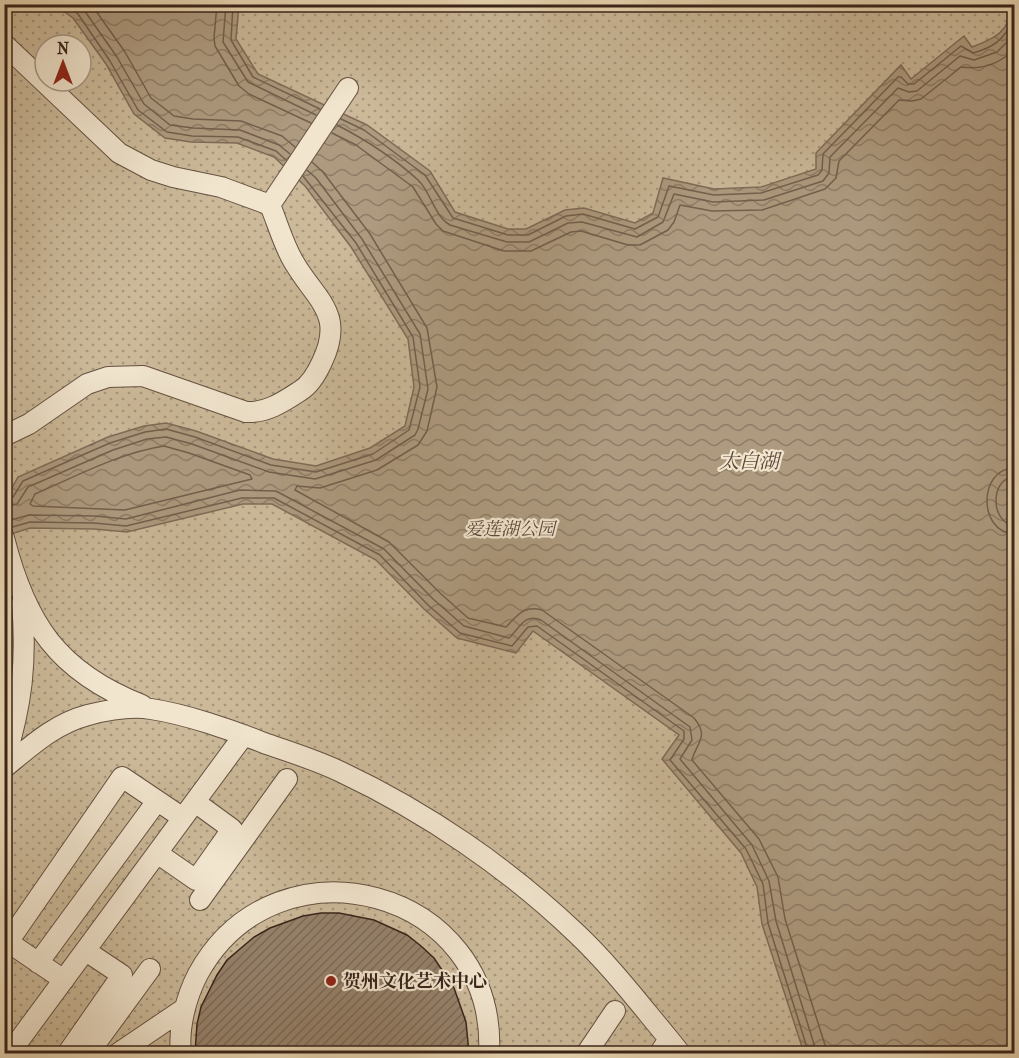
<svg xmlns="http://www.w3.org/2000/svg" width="1019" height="1058" viewBox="0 0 1019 1058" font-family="'IM FELL French Canon','Noto Serif SC',serif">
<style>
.park{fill:url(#park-dots);stroke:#826e5a;stroke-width:1.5;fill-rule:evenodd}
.water{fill:url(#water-waves);stroke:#7f6b57;stroke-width:1.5}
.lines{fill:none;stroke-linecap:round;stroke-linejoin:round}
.shore{stroke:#735f4d;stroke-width:1.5}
.building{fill:url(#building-hatch);stroke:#39241b;stroke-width:1.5}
.minor-casing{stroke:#655141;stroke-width:22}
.minor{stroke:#f1e5ce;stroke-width:20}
.poi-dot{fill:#8f2418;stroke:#f1e5ce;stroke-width:2}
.labels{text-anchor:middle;stroke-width:4.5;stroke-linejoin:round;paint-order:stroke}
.park-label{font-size:18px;font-style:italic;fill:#5e493a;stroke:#f1e5ce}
.poi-label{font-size:18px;font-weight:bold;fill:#39241b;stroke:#f1e5ce;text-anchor:start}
.water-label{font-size:20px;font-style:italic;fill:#5c4739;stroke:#f1e5ce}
</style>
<defs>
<pattern id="park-dots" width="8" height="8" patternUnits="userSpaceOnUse" patternTransform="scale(1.5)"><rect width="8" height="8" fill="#cbb999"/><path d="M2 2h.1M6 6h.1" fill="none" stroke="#a6967c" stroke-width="1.8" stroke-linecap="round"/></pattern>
<pattern id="water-waves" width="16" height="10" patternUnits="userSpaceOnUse" patternTransform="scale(1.5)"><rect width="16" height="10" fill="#ad9a7f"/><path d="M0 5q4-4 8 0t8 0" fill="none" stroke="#8e7d67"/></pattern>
<pattern id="building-hatch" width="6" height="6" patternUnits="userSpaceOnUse" patternTransform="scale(1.5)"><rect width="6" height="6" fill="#95816a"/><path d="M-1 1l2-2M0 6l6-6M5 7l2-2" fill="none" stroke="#7b6956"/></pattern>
</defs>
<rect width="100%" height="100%" fill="#e9d7b3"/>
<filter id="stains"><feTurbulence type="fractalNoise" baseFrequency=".00333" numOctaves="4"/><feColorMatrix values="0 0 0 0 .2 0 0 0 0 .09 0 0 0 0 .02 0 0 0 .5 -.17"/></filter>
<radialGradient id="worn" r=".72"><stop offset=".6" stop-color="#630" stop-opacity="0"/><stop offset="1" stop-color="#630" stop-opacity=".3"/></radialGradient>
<path class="park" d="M 5,5 L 1014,5 L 1014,1053 L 5,1053 ZM 45,45 L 81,45 L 81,81 L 45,81 Z"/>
<path class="water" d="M 55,5 L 239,5 L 236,39 L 258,74 L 367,125 L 430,171 L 455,212 L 508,229 L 526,229 L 565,210 L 584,208 L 635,223 L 653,213 L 663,178 L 714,189 L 761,187 L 816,169 L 816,153 L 901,65 L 911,79 L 964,36 L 972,47 C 994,39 1011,31 1011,5 L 1014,5 L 1014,460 L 1010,504 L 1014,526 L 1014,1053 L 804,1053 L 762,924 L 757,887 L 741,853 L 662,759 L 679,735 L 533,631 L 516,653 L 457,638 L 424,609 L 376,560 L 272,504 L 243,504 L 127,532 L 94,529 L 30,528 L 5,536 L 4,493 L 9,493 L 18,477 L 108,437 L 144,426 L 166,423 L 196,431 L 273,459 L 316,466 L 370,448 L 405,426 L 414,387 L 408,339 L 351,247 L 305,186 L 274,157 L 237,143 L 191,142 L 165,138 L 134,114 L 106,64 L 73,18 Z"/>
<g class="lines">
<path class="shore" d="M 65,4 L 78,14 L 110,61 L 138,110 L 167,132 L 192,136 L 238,137 L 276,151 L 286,160
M 78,4 L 84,10 L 117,57 L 144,104 L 170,125 L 193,128 L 240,130 L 279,145 L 290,154
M 91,4 L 125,52 L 151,98 L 174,116 L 193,119 L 241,121 L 282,136 L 295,147
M 217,4 L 214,38 L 215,46 L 239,86 L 249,94 L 311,123
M 226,4 L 223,42 L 248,82 L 316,115
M 233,4 L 231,40 L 253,77 L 320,109
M 341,119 L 364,130 L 425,175 L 453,218 L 508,235 L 528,235 L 566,216 L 583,214 L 635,229 L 658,217 L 669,186 L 714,195 L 761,193 L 818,175 L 822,170 L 823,154 L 898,77 L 901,77 L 908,84 L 914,84 L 961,46 L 973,53 C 995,47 1002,40 1014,21
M 337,125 C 364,139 395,159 418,180 C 431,192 434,216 450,225 L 507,242 L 529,242 L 568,223 L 582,222 L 637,237 L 663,222 L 674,194 L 713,202 L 764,200 L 823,181 L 829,173 L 830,157 L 898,88 L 909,92 L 917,91 L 960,56 L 974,60 L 997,52 L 1014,35
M 332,133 L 356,145 L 413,187 L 436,224 L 443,231 L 504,251 L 531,251 L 571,232 L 581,231 L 628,245 L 640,245 L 668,230 L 674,222 L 680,205 L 712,211 L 762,210 L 825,189 L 836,178 L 839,161 L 899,100 L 912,101 L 921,99 L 961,67 C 981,70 1000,64 1014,49
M 312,162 L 323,172 L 370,234 L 427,328 L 437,387 L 427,431 L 418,445 L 377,470 L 320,488 L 297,486 L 295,490 L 389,542 L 440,593 L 468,618 L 506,627 C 517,616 523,605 542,610 L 694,718 C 710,737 696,743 692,760 L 759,839 L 778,877 L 785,919 L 825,1045 L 826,1054
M 164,446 L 189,453 L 250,475 L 252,479 L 125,510 L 33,506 L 30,504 L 35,494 C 77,476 119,453 164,446 Z
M 1014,468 C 978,469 978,532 1014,534
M 1014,477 C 990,478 990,523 1014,525
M 4,499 L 13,497 L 23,481 L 110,443 L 145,432 L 166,429 L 195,437 L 271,465 L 316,472 L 373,454 L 409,430 L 420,387 L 413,337 L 356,243 L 303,176
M 4,507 L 17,504 L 28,487 L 113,450 L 147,439 L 166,437 L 192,444 L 269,472 L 315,479 L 376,460 L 415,435 L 418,429 L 428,389 L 420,334 L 362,239 L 316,178 L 307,170
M 4,522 L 29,515 L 95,516 L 126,519 L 240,490 L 276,491 L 384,549 L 433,599 L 464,626 L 509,638 C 520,628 524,613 541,620 L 690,727 L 692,740 L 680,759 L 752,845 L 769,881 L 776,921 L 817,1054
M 9,528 L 30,522 L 94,523 L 126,526 L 242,498 L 274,498 L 380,555 L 428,605 L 460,633 L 512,646 L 528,627 L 537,626 L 684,731 L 684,739 L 670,760 L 746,849 L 763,884 L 768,923 L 809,1054"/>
</g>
<path class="building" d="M 321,913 L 339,913 L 374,920 L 407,935 L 421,946 L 434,958 L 454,988 L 466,1022 L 469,1053 L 195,1053 L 197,1024 L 201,1007 L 217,975 L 227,960 L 254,937 L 270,928 L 303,916 Z"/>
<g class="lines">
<defs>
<path id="minor" d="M 4,44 L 119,153 L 151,170 L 173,177 L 221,187 L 270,205 C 278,224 284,247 295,264 C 317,301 345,314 322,362 C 317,373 310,385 300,391 C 283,402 267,413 246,412 L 143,376 L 108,377 L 87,384 L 29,424 L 4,436
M 270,205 L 348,88
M 4,538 C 26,624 58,672 142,705
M 4,763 C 22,704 27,663 22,602
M 4,768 C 31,746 54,724 88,715 C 107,710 132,706 151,709 C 185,714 232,730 264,743 C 290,752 316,760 341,772 C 426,812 508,868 576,933 C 610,965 639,1003 669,1039 L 659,1054
M 157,853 L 196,880 L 232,829 L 195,802
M 200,900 L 287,779
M 38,963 L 157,801
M 64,980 L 8,942 L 122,777 L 183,818
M 669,1039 L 681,1054
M 9,1054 L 244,735
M 67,1054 L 122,975 L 86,951
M 88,1054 L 150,969
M 117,1054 L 185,1008
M 181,1054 C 178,1028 186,997 198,974 C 277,830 498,889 489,1054
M 586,1054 L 615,1011"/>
</defs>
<use href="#minor" class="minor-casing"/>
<use href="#minor" class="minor"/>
</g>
<circle class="poi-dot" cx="331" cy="981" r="6"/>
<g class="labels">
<g class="park-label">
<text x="510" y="535">爱莲湖公园</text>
</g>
<g class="poi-label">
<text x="343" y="987">贺州文化艺术中心</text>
</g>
<g class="water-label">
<text x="749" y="468">太白湖</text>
</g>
</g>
<rect width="1019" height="1058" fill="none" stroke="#e9d7b3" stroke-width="24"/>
<rect x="6" y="6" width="1007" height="1046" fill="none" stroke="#39241b" stroke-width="3"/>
<rect x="12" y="12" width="995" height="1034" fill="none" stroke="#39241b" stroke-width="1.5"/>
<g transform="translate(63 63)"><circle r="28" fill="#f1e5ce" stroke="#a79886" stroke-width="1.5"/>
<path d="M0-4.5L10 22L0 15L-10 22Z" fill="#8f2418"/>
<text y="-9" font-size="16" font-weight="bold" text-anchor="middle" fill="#39241b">N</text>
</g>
<rect width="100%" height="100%" filter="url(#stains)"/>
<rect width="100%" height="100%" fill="url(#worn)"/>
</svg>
